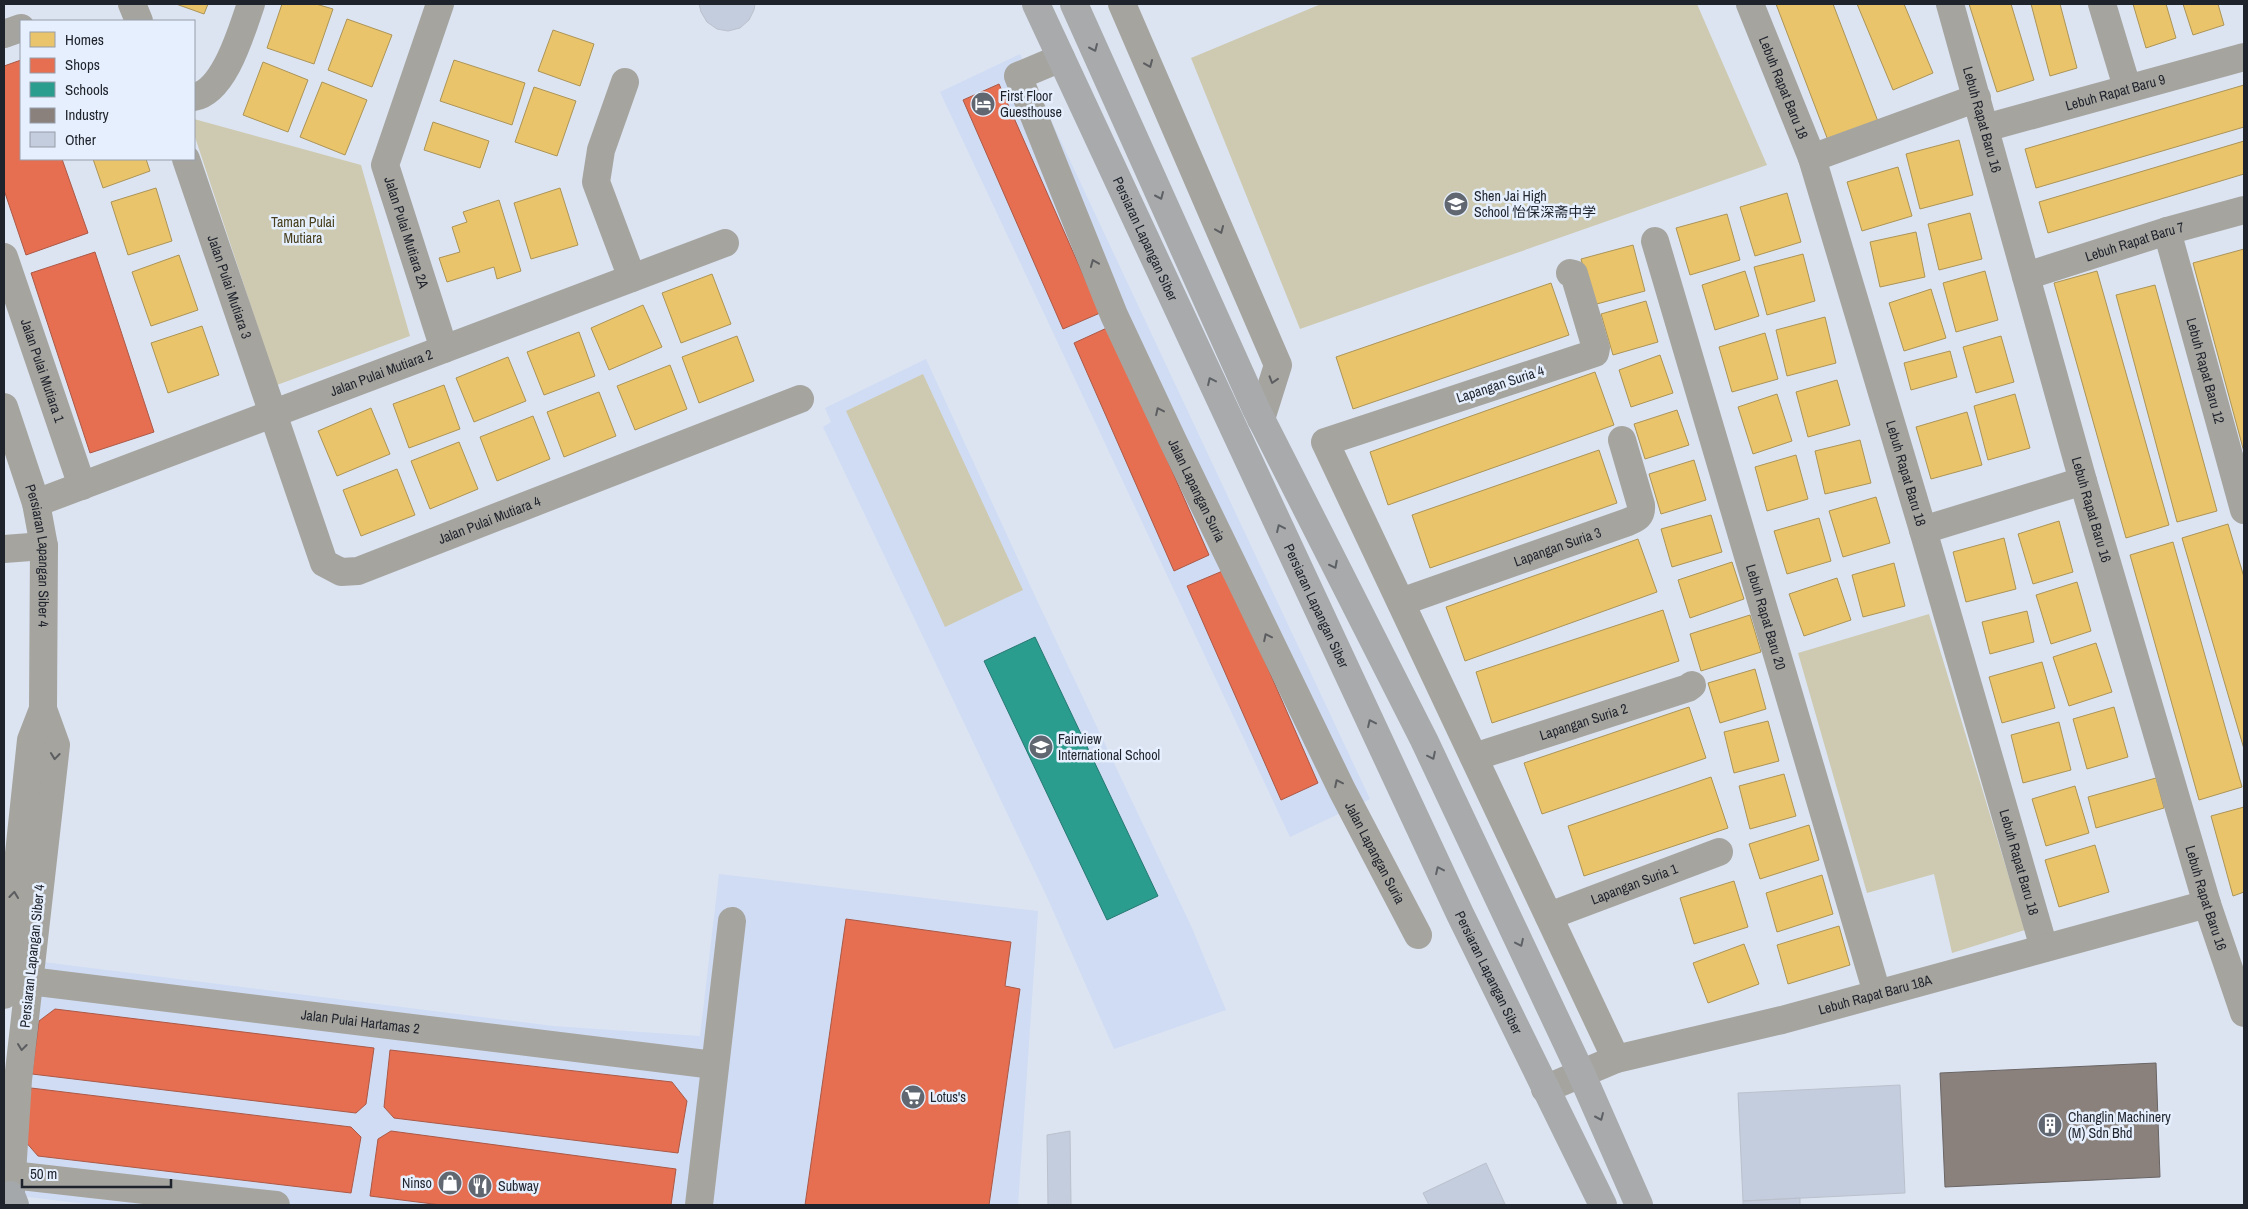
<svg xmlns="http://www.w3.org/2000/svg" width="2248" height="1209" viewBox="0 0 2248 1209" font-family="'Archivo Narrow','Noto Sans SC',sans-serif">
<style>
.built{fill:#cfdcf3}
.green{fill:#cecab1}
.homes{fill:#e9c46a;stroke:#ac9457}
.shops{fill:#e76f51;stroke:#ab5846}
.schools{fill:#2a9d8f;stroke:#277871}
.industry{fill:#8a817c;stroke:#6a6564}
.building{fill:#c4cdde;stroke:#bbc1cc}
.lines{fill:none;stroke-linecap:round;stroke-linejoin:round}
.minor{stroke:#a5a49f;stroke-width:28}
.major{stroke:#a8aaab;stroke-width:28}
.highway{stroke:#a5a8aa;stroke-width:28}
.oneway{stroke:#5d6065}
.oneway2{stroke:#5b5d60}
.labels{text-anchor:middle;stroke-width:5;stroke-linejoin:round;paint-order:stroke}
.street-label{font-size:14px;fill:#1f232c;stroke:#e6effd}
.poi-label{font-size:14px;fill:#1f232c;stroke:#e6effd;text-anchor:start}
.park-label{font-size:14px;fill:#473f1d;stroke:#e6effd}
</style>
<rect width="100%" height="100%" fill="#dce4f2"/>
<path class="built" d="M 1020,54 L 1370,799 L 1290,837 L 940,92 Z
M 926,359 L 1035,596 L 1192,928 L 1226,1010 L 1114,1049 L 1047,897 L 823,427 L 831,422 L 825,408 Z
M 719,874 L 1038,911 L 1018,1205 L 94,1205 L 12,1195 L 35,961 L 553,1026 L 700,1036 Z"/>
<path class="green" d="M 1321,4 L 1697,4 L 1767,165 L 1300,329 L 1191,58 Z
M 194,119 L 361,165 L 410,336 L 277,385 L 194,134 Z
M 923,374 L 1023,590 L 945,627 L 846,411 Z
M 1929,614 L 2025,930 L 1952,953 L 1934,874 L 1867,893 L 1798,653 Z"/>
<path class="homes" d="M 176,4 L 208,4 L 204,14 Z
M 282,4 L 316,4 L 333,9 L 314,64 L 267,48 Z
M 1776,4 L 1833,4 L 1879,124 L 1829,143 Z
M 1857,4 L 1904,4 L 1933,73 L 1893,90 Z
M 1969,4 L 2011,4 L 2034,80 L 1997,92 Z
M 2031,4 L 2060,4 L 2077,68 L 2050,76 Z
M 2133,4 L 2166,4 L 2176,38 L 2146,48 Z
M 2183,4 L 2218,4 L 2224,25 L 2193,35 Z
M 347,19 L 392,35 L 372,87 L 328,70 Z
M 553,30 L 594,44 L 580,86 L 538,71 Z
M 454,60 L 525,83 L 512,125 L 440,101 Z
M 263,62 L 308,80 L 288,132 L 243,115 Z
M 322,82 L 367,100 L 345,155 L 300,137 Z
M 2244,85 L 2244,127 L 2036,188 L 2025,149 Z
M 534,87 L 576,101 L 557,156 L 515,142 Z
M 433,122 L 489,141 L 480,168 L 424,150 Z
M 1959,140 L 1973,195 L 1920,209 L 1906,154 Z
M 2244,141 L 2244,174 L 2048,233 L 2039,202 Z
M 93,159 L 146,159 L 150,171 L 103,188 Z
M 1898,167 L 1912,216 L 1862,231 L 1847,182 Z
M 156,188 L 172,241 L 128,255 L 111,202 Z
M 560,188 L 578,245 L 531,259 L 514,203 Z
M 1787,193 L 1801,242 L 1755,256 L 1740,207 Z
M 499,200 L 521,271 L 497,279 L 494,267 L 447,282 L 439,258 L 460,252 L 452,227 L 467,222 L 463,212 Z
M 1970,213 L 1982,259 L 1939,270 L 1928,224 Z
M 1727,214 L 1740,260 L 1690,275 L 1676,228 Z
M 1916,232 L 1925,277 L 1880,287 L 1870,242 Z
M 1633,245 L 1645,291 L 1593,305 L 1581,259 Z
M 2244,249 L 2244,452 L 2193,263 Z
M 1803,254 L 1815,301 L 1767,315 L 1754,267 Z
M 179,255 L 198,310 L 151,326 L 132,272 Z
M 1745,271 L 1759,316 L 1715,330 L 1702,285 Z
M 1985,271 L 1998,320 L 1956,332 L 1943,283 Z
M 2097,271 L 2169,525 L 2126,538 L 2054,283 Z
M 712,274 L 731,324 L 681,343 L 662,293 Z
M 1551,283 L 1569,335 L 1353,409 L 1336,357 Z
M 2155,285 L 2217,511 L 2177,522 L 2116,295 Z
M 1931,289 L 1946,338 L 1904,351 L 1889,303 Z
M 1646,301 L 1658,342 L 1613,355 L 1601,314 Z
M 643,305 L 662,347 L 609,370 L 591,328 Z
M 1825,317 L 1836,363 L 1787,376 L 1776,330 Z
M 202,326 L 219,375 L 168,393 L 151,343 Z
M 579,332 L 595,376 L 544,395 L 527,352 Z
M 1765,333 L 1778,379 L 1732,392 L 1719,347 Z
M 737,336 L 754,381 L 699,403 L 682,357 Z
M 2001,336 L 2014,382 L 1976,393 L 1963,347 Z
M 1950,351 L 1957,377 L 1911,390 L 1904,363 Z
M 1660,355 L 1673,393 L 1631,407 L 1619,370 Z
M 508,357 L 526,401 L 474,422 L 456,378 Z
M 670,365 L 687,409 L 635,430 L 617,386 Z
M 1595,372 L 1614,425 L 1388,505 L 1370,452 Z
M 1837,380 L 1850,425 L 1808,437 L 1796,392 Z
M 444,385 L 460,429 L 409,448 L 393,404 Z
M 599,392 L 616,436 L 564,457 L 547,412 Z
M 1777,394 L 1792,441 L 1753,454 L 1738,407 Z
M 2015,394 L 2030,448 L 1988,460 L 1974,406 Z
M 371,408 L 390,454 L 337,476 L 318,431 Z
M 1677,410 L 1689,445 L 1645,459 L 1634,424 Z
M 1967,412 L 1982,465 L 1931,479 L 1916,427 Z
M 533,416 L 550,459 L 497,481 L 480,437 Z
M 1860,440 L 1871,483 L 1825,494 L 1815,451 Z
M 459,442 L 478,489 L 430,509 L 411,461 Z
M 1599,450 L 1617,503 L 1430,568 L 1412,515 Z
M 1796,455 L 1808,499 L 1767,511 L 1755,467 Z
M 1694,460 L 1706,500 L 1661,514 L 1649,474 Z
M 397,469 L 415,515 L 361,536 L 343,490 Z
M 1876,497 L 1890,543 L 1843,557 L 1829,511 Z
M 1711,515 L 1722,552 L 1672,567 L 1661,529 Z
M 1819,518 L 1831,561 L 1787,574 L 1774,531 Z
M 2059,521 L 2073,572 L 2033,584 L 2018,534 Z
M 2228,524 L 2244,577 L 2244,749 L 2182,538 Z
M 2004,538 L 2016,589 L 1966,602 L 1953,552 Z
M 1638,539 L 1657,592 L 1465,661 L 1446,607 Z
M 2173,542 L 2242,787 L 2199,800 L 2130,555 Z
M 1732,562 L 1744,599 L 1690,618 L 1678,580 Z
M 1894,563 L 1905,606 L 1863,617 L 1852,575 Z
M 1837,578 L 1851,620 L 1804,636 L 1789,594 Z
M 2077,582 L 2091,631 L 2051,644 L 2036,595 Z
M 1663,610 L 1679,661 L 1492,723 L 1476,672 Z
M 2027,611 L 2034,642 L 1990,654 L 1982,622 Z
M 1750,615 L 1761,652 L 1701,671 L 1690,634 Z
M 2096,643 L 2112,692 L 2069,706 L 2053,657 Z
M 2042,662 L 2055,708 L 2002,723 L 1989,677 Z
M 1755,669 L 1766,709 L 1720,723 L 1708,683 Z
M 1689,707 L 1706,758 L 1542,814 L 1524,763 Z
M 2114,707 L 2128,757 L 2087,769 L 2073,719 Z
M 1768,721 L 1779,761 L 1734,773 L 1724,732 Z
M 2059,722 L 2071,770 L 2023,783 L 2011,735 Z
M 1784,774 L 1796,816 L 1750,829 L 1739,786 Z
M 1711,777 L 1728,828 L 1584,876 L 1568,826 Z
M 2156,778 L 2164,808 L 2096,828 L 2088,797 Z
M 2075,786 L 2089,833 L 2046,846 L 2032,799 Z
M 2244,807 L 2244,892 L 2233,896 L 2211,816 Z
M 1809,825 L 1819,860 L 1760,879 L 1749,844 Z
M 2095,845 L 2109,892 L 2059,907 L 2045,860 Z
M 1822,875 L 1833,914 L 1777,932 L 1766,893 Z
M 1734,881 L 1748,927 L 1694,944 L 1680,898 Z
M 1839,926 L 1850,965 L 1788,984 L 1777,945 Z
M 1744,944 L 1759,984 L 1708,1003 L 1693,963 Z"/>
<path class="shops" d="M 21,60 L 21,159 L 62,159 L 88,233 L 26,255 L 4,190 L 4,66 Z
M 999,84 L 1100,313 L 1063,329 L 963,100 Z
M 95,252 L 154,432 L 90,453 L 31,273 Z
M 1109,327 L 1209,555 L 1174,571 L 1074,343 Z
M 1225,570 L 1318,783 L 1281,800 L 1187,586 Z
M 846,919 L 1011,942 L 1005,986 L 1020,989 L 989,1205 L 805,1205 Z
M 55,1009 L 374,1048 L 366,1104 L 356,1113 L 32,1074 L 39,1021 Z
M 390,1050 L 672,1082 L 687,1101 L 678,1153 L 394,1118 L 384,1107 Z
M 31,1088 L 351,1127 L 361,1137 L 351,1193 L 38,1156 L 24,1140 Z
M 391,1131 L 676,1169 L 671,1205 L 441,1205 L 370,1196 L 378,1139 Z"/>
<path class="schools" d="M 1035,637 L 1158,896 L 1107,920 L 984,661 Z"/>
<path class="industry" d="M 2156,1063 L 2160,1177 L 1945,1187 L 1940,1073 Z"/>
<path class="building" d="M 699,4 L 755,4 L 754,10 L 749,20 L 740,28 L 728,31 L 717,29 L 707,22 L 701,12 Z
M 1900,1085 L 1905,1193 L 1743,1201 L 1738,1093 Z
M 1070,1131 L 1071,1205 L 1048,1205 L 1047,1135 Z
M 1486,1163 L 1505,1204 L 1429,1205 L 1423,1193 Z
M 1800,1198 L 1800,1205 L 1743,1205 L 1743,1201 Z"/>
<g class="lines">
<g class="minor">
<path d="M 132,4 L 139,21"/>
<path id="s1" d="M 440,4 L 385,165 L 444,349"/>
<path d="M 1122,4 L 1278,365 L 1261,419"/>
<path id="s2" d="M 1750,4 L 1812,158 L 1923,530 L 2044,948"/>
<path id="s3" d="M 1950,4 L 2083,481 L 2207,904 L 2244,1013"/>
<path d="M 2102,4 L 2127,87"/>
<path d="M 4,34 L 21,28"/>
<path id="s4" d="M 1061,58 L 1018,76 L 1114,315 L 1173,441 L 1342,790 L 1418,935"/>
<path d="M 625,82 L 601,150 L 596,182 L 632,278"/>
<path d="M 194,97 C 225,92 242,29 251,4"/>
<path id="s5" d="M 1985,128 L 2244,57"/>
<path d="M 1812,158 L 1977,98"/>
<path id="s6" d="M 186,159 L 324,563 L 341,572 L 358,571 L 800,399"/>
<path id="s7" d="M 2167,231 L 2244,510"/>
<path id="s8" d="M 1655,241 L 1877,993"/>
<path id="s9" d="M 4,257 L 82,486"/>
<path d="M 1570,273 L 1574,274 L 1596,348 L 1595,353 L 1325,442 L 1616,1059"/>
<path id="s10" d="M 2026,276 L 2167,231 L 2244,210"/>
<path id="s11" d="M 4,407 L 36,503 L 44,546 L 43,709 L 56,745 L 18,1080 L 10,1205"/>
<path id="s12" d="M 36,503 L 725,243"/>
<path d="M 1923,530 L 2083,481"/>
<path d="M 4,549 L 44,546"/>
<path id="s13" d="M 1401,602 L 1628,522 C 1637,518 1642,516 1641,505 L 1622,440"/>
<path id="s14" d="M 1474,757 L 1688,688 L 1692,685"/>
<path id="s15" d="M 1549,916 L 1719,852"/>
<path id="s16" d="M 5,978 L 714,1065"/>
<path d="M 4,995 L 31,740 L 43,709"/>
<path id="s17" d="M 1545,1089 L 1616,1059 L 1782,1020 L 2207,904"/>
<path d="M 12,1175 L 276,1205"/>
<path d="M 699,1205 L 732,921"/>
</g>
<g class="major">
<path id="s18" d="M 1036,4 L 1460,914 L 1603,1205"/>
<path d="M 1074,4 L 1256,409 L 1424,740 L 1581,1073 L 1639,1205"/>
</g>
<path class="highway" d="M 11,1195 L 15,1205"/>
</g>
<defs><path id="oneway-chevron" d="M-2-3.5L2.5 0L-2 3.5" fill="none" stroke-width="1.6" stroke-linecap="round" stroke-linejoin="round" transform="scale(1.25)"/></defs>
<g class="oneway">
<use href="#oneway-chevron" transform="translate(1094 48) rotate(66)"/>
<use href="#oneway-chevron" transform="translate(1160 196) rotate(66)"/>
<use href="#oneway-chevron" transform="translate(1211 381) rotate(-115)"/>
<use href="#oneway-chevron" transform="translate(1280 528) rotate(-115)"/>
<use href="#oneway-chevron" transform="translate(1334 565) rotate(63)"/>
<use href="#oneway-chevron" transform="translate(1371 723) rotate(-115)"/>
<use href="#oneway-chevron" transform="translate(1432 756) rotate(64)"/>
<use href="#oneway-chevron" transform="translate(1439 870) rotate(-115)"/>
<use href="#oneway-chevron" transform="translate(1520 943) rotate(65)"/>
<use href="#oneway-chevron" transform="translate(1600 1117) rotate(66)"/>
</g>
<g class="oneway2">
<use href="#oneway-chevron" transform="translate(1149 64) rotate(67)"/>
<use href="#oneway-chevron" transform="translate(1220 230) rotate(67)"/>
<use href="#oneway-chevron" transform="translate(1094 263) rotate(-112)"/>
<use href="#oneway-chevron" transform="translate(1273 380) rotate(107)"/>
<use href="#oneway-chevron" transform="translate(1159 411) rotate(-115)"/>
<use href="#oneway-chevron" transform="translate(1267 637) rotate(-116)"/>
<use href="#oneway-chevron" transform="translate(55 756) rotate(96)"/>
<use href="#oneway-chevron" transform="translate(1338 783) rotate(-116)"/>
<use href="#oneway-chevron" transform="translate(14 895) rotate(-84)"/>
<use href="#oneway-chevron" transform="translate(22 1047) rotate(97)"/>
</g>
<defs>
<symbol id="hotel-disc" viewBox="-11 -11 22 22"><circle r="9.5" fill="#616771" stroke="#e6effd"/><path d="M-6-4.5h1.5V1H6V5H4.5V3h-9V5H-6ZM-4 0a1.8 1.8 0 1 1 3.6 0ZM.5 0V-2.5h3Q6-2.5 6 0Z" fill="#fff"/></symbol>
<symbol id="school-disc" viewBox="-11 -11 22 22"><circle r="9.5" fill="#616771" stroke="#e6effd"/><path d="M0-5L7-2L0 1L-7-2ZM-4 1L0 2.5L4 1V4Q0 6-4 4Z" fill="#fff"/></symbol>
<symbol id="supermarket-disc" viewBox="-11 -11 22 22"><circle r="9.5" fill="#616771" stroke="#e6effd"/><path d="M-6-5.5h2.5l.6 2H6L4.5 2H-2.5L-4.4-4H-6ZM-1.5 3.2a1.3 1.3 0 1 0 .1 0ZM3 3.2a1.3 1.3 0 1 0 .1 0Z" fill="#fff"/></symbol>
<symbol id="building-disc" viewBox="-11 -11 22 22"><circle r="9.5" fill="#616771" stroke="#e6effd"/><path d="M-4-6H4V6H1V3H-1V6H-4ZM-2.5-4.3h1.7v1.8h-1.7ZM.8-4.3h1.7v1.8H.8ZM-2.5-1h1.7V.8h-1.7ZM.8-1h1.7V.8H.8Z" fill="#fff"/></symbol>
<symbol id="shop-disc" viewBox="-11 -11 22 22"><circle r="9.5" fill="#616771" stroke="#e6effd"/><path d="M-5-2.5h2.3a2.7 3.5 0 0 1 5.4 0H5L5.5 6h-11ZM-1.5-2.5h3a1.5 2.3 0 0 0-3 0Z" fill="#fff"/></symbol>
<symbol id="restaurant-disc" viewBox="-11 -11 22 22"><circle r="9.5" fill="#616771" stroke="#e6effd"/><path d="M-5-6h1v4h1v-4h1v4h1v-4h1v5L-1.5 .5V6h-2V.5L-5-1ZM5-6V6H3V1.5H1.5Q1.5-4 5-6Z" fill="#fff"/></symbol>
</defs>
<g fill-rule="evenodd">
<use href="#hotel-disc" x="969" y="90" width="28" height="28"/>
<use href="#school-disc" x="1442" y="190" width="28" height="28"/>
<use href="#school-disc" x="1027" y="733" width="28" height="28"/>
<use href="#supermarket-disc" x="899" y="1083" width="28" height="28"/>
<use href="#building-disc" x="2036" y="1111" width="28" height="28"/>
<use href="#shop-disc" x="436" y="1169" width="28" height="28"/>
<use href="#restaurant-disc" x="466" y="1172" width="28" height="28"/>
</g>
<g class="labels">
<g class="street-label">
<text dy="5" stroke="none"><textPath href="#s2" startOffset="90">Lebuh Rapat Baru 18</textPath></text>
<text dy="5" stroke="none"><textPath href="#s5" startOffset="135">Lebuh Rapat Baru 9</textPath></text>
<text dy="5" stroke="none"><textPath href="#s3" startOffset="120">Lebuh Rapat Baru 16</textPath></text>
<text dy="5" stroke="none"><textPath href="#s1" startOffset="241">Jalan Pulai Mutiara 2A</textPath></text>
<text dy="5" stroke="none"><textPath href="#s18" startOffset="259">Persiaran Lapangan Siber</textPath></text>
<text dy="5" stroke="none"><textPath href="#s10" startOffset="114">Lebuh Rapat Baru 7</textPath></text>
<text dy="5" stroke="none"><textPath href="#s6" startOffset="135">Jalan Pulai Mutiara 3</textPath></text>
<text dy="5" stroke="none"><textPath href="#s7" startOffset="145">Lebuh Rapat Baru 12</textPath></text>
<text dy="5" stroke="none"><textPath href="#s9" startOffset="120">Jalan Pulai Mutiara 1</textPath></text>
<text dy="5" stroke="none"><textPath href="#s12" startOffset="369">Jalan Pulai Mutiara 2</textPath></text>
<text transform="translate(1500 384) rotate(-18)" y="5">Lapangan Suria 4</text>
<text dy="5" stroke="none"><textPath href="#s2" startOffset="495">Lebuh Rapat Baru 18</textPath></text>
<text dy="5" stroke="none"><textPath href="#s4" startOffset="498">Jalan Lapangan Suria</textPath></text>
<text dy="5" stroke="none"><textPath href="#s3" startOffset="525">Lebuh Rapat Baru 16</textPath></text>
<text dy="5" stroke="none"><textPath href="#s6" startOffset="604">Jalan Pulai Mutiara 4</textPath></text>
<text dy="5" stroke="none"><textPath href="#s13" startOffset="166">Lapangan Suria 3</textPath></text>
<text dy="5" stroke="none"><textPath href="#s11" startOffset="154">Persiaran Lapangan Siber 4</textPath></text>
<text dy="5" stroke="none"><textPath href="#s18" startOffset="664">Persiaran Lapangan Siber</textPath></text>
<text dy="5" stroke="none"><textPath href="#s8" startOffset="392">Lebuh Rapat Baru 20</textPath></text>
<text dy="5" stroke="none"><textPath href="#s14" startOffset="115">Lapangan Suria 2</textPath></text>
<text dy="5" stroke="none"><textPath href="#s4" startOffset="902">Jalan Lapangan Suria</textPath></text>
<text dy="5" stroke="none"><textPath href="#s2" startOffset="900">Lebuh Rapat Baru 18</textPath></text>
<text dy="5" stroke="none"><textPath href="#s15" startOffset="91">Lapangan Suria 1</textPath></text>
<text dy="5" stroke="none"><textPath href="#s3" startOffset="930">Lebuh Rapat Baru 16</textPath></text>
<text transform="translate(32 956) rotate(-84)" y="5">Persiaran Lapangan Siber 4</text>
<text dy="5" stroke="none"><textPath href="#s18" startOffset="1069">Persiaran Lapangan Siber</textPath></text>
<text dy="5" stroke="none"><textPath href="#s17" startOffset="344">Lebuh Rapat Baru 18A</textPath></text>
<text dy="5" stroke="none"><textPath href="#s16" startOffset="358">Jalan Pulai Hartamas 2</textPath></text>
</g>
<g class="poi-label">
<text x="1000" y="101">First Floor<tspan x="1000" dy="16">Guesthouse</tspan></text>
<text x="1474" y="201">Shen Jai High<tspan x="1474" dy="16">School 怡保深斋中学</tspan></text>
<text x="1058" y="744">Fairview<tspan x="1058" dy="16">International School</tspan></text>
<text x="930" y="1102">Lotus's</text>
<text x="2068" y="1122">Changlin Machinery<tspan x="2068" dy="16">(M) Sdn Bhd</tspan></text>
<text x="432" y="1188" text-anchor="end">Ninso</text>
<text x="498" y="1191">Subway</text>
</g>
<g class="park-label">
<text x="303" y="227">Taman Pulai<tspan x="303" dy="16">Mutiara</tspan></text>
</g>
</g>
<rect width="2248" height="1209" fill="none" stroke="#1f232c" stroke-width="10"/>
<rect x="20" y="20" width="175" height="140" fill="#e6effd" stroke="#969da9"/>
<rect x="30" y="32" width="25" height="15" fill="#e9c46a" stroke="#969da9"/>
<text x="65" y="45" font-size="15" fill="#1f232c">Homes</text>
<rect x="30" y="58" width="25" height="15" fill="#e76f51" stroke="#969da9"/>
<text x="65" y="70" font-size="15" fill="#1f232c">Shops</text>
<rect x="30" y="82" width="25" height="15" fill="#2a9d8f" stroke="#969da9"/>
<text x="65" y="95" font-size="15" fill="#1f232c">Schools</text>
<rect x="30" y="108" width="25" height="15" fill="#8a817c" stroke="#969da9"/>
<text x="65" y="120" font-size="15" fill="#1f232c">Industry</text>
<rect x="30" y="132" width="25" height="15" fill="#c4cdde" stroke="#969da9"/>
<text x="65" y="145" font-size="15" fill="#1f232c">Other</text>
<path d="M22 1179v8h149v-8" fill="none" stroke="#1f232c" stroke-width="2.5"/>
<text x="30" y="1179" font-size="15" fill="#1f232c" stroke="#e6effd" stroke-width="4" paint-order="stroke">50 m</text>
</svg>
